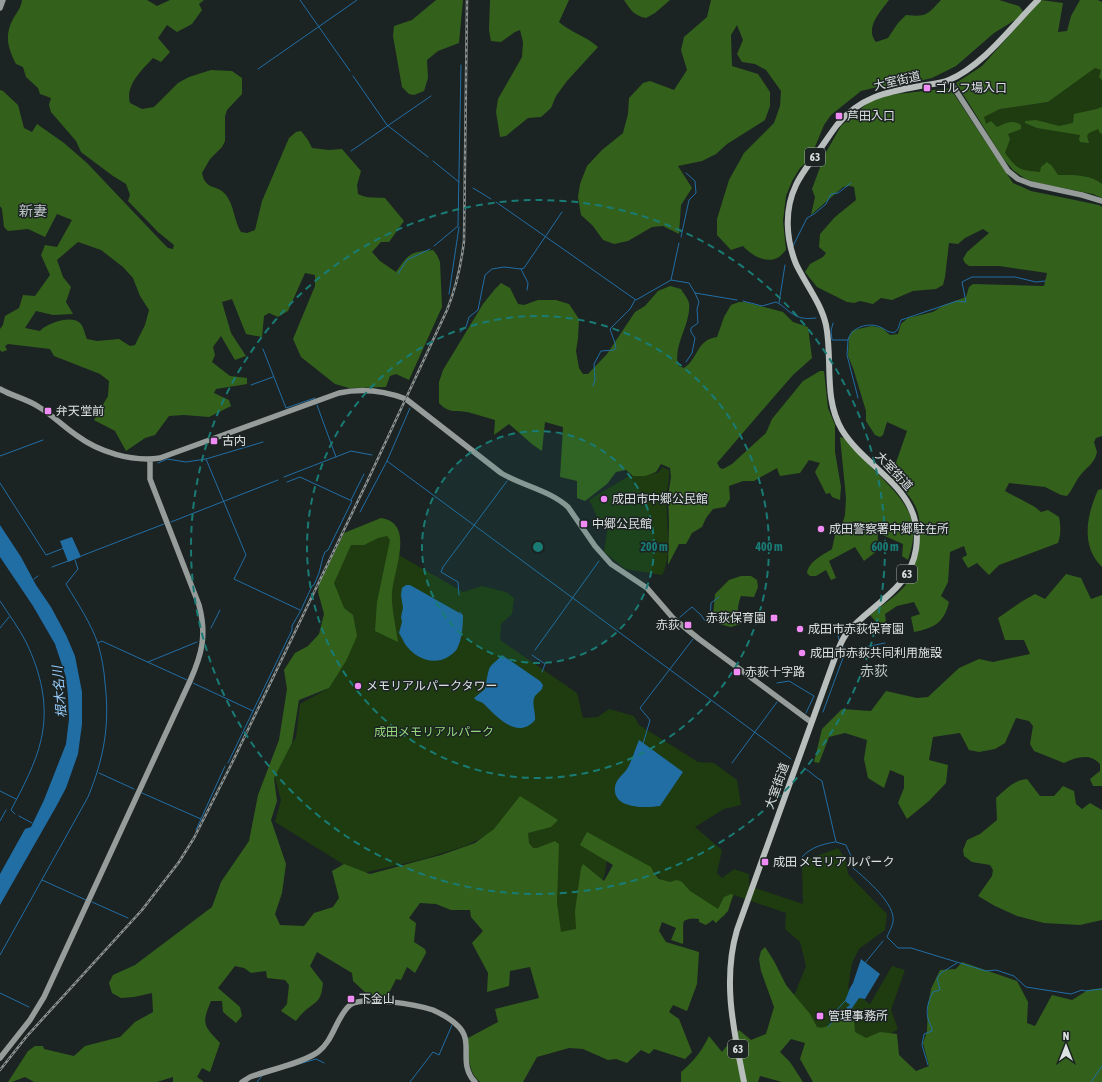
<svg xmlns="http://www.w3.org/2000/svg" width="1102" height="1082" viewBox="0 0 1102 1082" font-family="'Asap Condensed','Noto Sans JP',sans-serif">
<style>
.green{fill:#1e3c10}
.forest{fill:#33611b;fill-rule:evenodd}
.water{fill:#216ea5}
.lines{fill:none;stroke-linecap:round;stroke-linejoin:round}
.stream{stroke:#216ea5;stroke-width:1}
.secondary{stroke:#969c99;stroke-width:5.5}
.primary{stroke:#b7bebb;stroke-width:6}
.rail-casing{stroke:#8d9393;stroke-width:2.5}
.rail{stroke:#1c2323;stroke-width:1;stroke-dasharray:3;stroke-linecap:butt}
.ring{fill:none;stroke:#197b74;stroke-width:2;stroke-dasharray:7 5}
.poi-dot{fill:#f08bf6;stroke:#1c2323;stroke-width:1.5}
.labels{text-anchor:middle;stroke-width:3;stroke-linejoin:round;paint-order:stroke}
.shield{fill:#1c2323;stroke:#a2a8a8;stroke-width:1}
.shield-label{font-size:11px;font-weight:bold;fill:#dce1e1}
.street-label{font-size:12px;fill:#dce1e1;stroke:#1c2323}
.poi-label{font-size:12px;fill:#dce1e1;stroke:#1c2323;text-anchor:start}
.park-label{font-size:12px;fill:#96d97a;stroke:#1c2323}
.water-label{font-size:13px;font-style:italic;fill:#98cefc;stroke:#1c2323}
.quarter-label{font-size:14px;fill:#bdc6c5;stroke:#1c2323}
.centre{fill:#197b74;stroke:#1c2323;stroke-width:2}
.ring-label{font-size:12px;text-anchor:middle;font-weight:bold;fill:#197b74;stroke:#1c2323;stroke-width:3;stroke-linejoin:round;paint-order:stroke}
</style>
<rect width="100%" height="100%" fill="#1c2323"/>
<path class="green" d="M 1095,68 L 1101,70 L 1099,77 L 1102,80 L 1102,198 L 1093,194 C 1070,189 1031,186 1013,170 C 1000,158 989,134 979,119 L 1000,109 L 1048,102 Z
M 662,467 L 669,470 C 670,479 667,486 667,495 C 665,517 673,556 662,575 L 625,569 L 604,552 L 608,526 L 597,525 L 596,514 L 589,500 L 629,476 L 658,473 Z
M 392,531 L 397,554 L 463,592 L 482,586 L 506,592 L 514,598 L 512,614 L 501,624 L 500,640 L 577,693 L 583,718 L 598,717 L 609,709 L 634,716 L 639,725 L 698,762 L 714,763 L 737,780 L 741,805 L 724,809 L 695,827 L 722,850 L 717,873 L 722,878 L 734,869 L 749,874 L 749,886 L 803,904 L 802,867 L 809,859 L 838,848 L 846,860 L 848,874 L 887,914 L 885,930 L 859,949 L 852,963 L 848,988 L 870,1004 L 892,966 L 905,970 L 891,1010 L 898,1029 L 873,1045 L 850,1068 L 791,1003 L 806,966 L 800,942 L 785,929 L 786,913 L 734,895 L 724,917 L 668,887 L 652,870 L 608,849 L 605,874 L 575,951 L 566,950 L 535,851 L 521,833 L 494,832 L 465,846 L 424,859 L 359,874 L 275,822 L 281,800 L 274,774 L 296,737 L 300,704 L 329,688 L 355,638 L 337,607 L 328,582 L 350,543 Z"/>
<path class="forest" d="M 22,0 L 147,0 L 157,6 L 170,0 L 204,0 L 199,4 L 202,10 L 192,24 L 177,32 L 167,25 L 158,38 L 170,52 L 161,62 L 153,58 C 142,70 125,85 130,103 L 142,109 L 154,107 L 178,83 L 189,77 L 211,70 L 232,71 L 242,78 L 242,94 L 227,110 L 225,116 L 225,141 L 222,147 L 210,159 L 202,173 C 206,192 217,183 226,195 C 234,205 234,221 241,232 L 247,233 L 255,230 L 262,201 L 289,138 L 296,132 L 301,131 L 308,140 L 312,148 L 329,150 L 342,149 L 361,171 L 357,185 L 358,194 C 367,199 375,197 385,198 L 404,221 L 389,242 L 381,242 L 372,252 L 380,261 L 396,272 C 409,254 409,252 433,250 L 437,255 L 440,262 L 442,307 L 409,380 L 396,374 L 390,376 L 386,387 L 349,388 L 335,384 L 301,357 L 293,339 L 315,286 L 315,275 L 305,273 L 288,311 L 278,317 L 269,313 L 264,316 L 262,337 L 246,334 L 232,299 L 222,302 L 231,333 L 246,356 L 235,360 L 221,336 L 213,347 L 215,355 L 212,362 L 230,376 L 247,378 L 247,384 L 216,389 L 214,393 L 229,400 L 231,406 L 209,417 L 184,415 L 169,416 L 155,435 L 145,438 L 126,451 L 115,431 L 94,420 L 108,396 L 109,381 L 100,374 L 54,356 L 50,349 L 8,344 L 5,346 L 7,350 L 2,352 L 0,350 L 0,329 L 3,325 L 5,316 L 19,308 L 23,295 L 35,296 L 50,275 L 41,255 L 45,245 L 57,247 L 72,220 L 57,214 L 45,237 L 28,229 L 8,231 L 4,227 L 2,209 L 0,206 L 0,90 L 3,91 L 18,105 L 24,128 L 32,132 L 37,124 L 64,143 L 87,163 L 162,242 L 168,248 L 173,249 L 174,245 L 158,232 L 128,201 L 130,195 L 126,184 L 113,176 L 81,152 L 76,141 L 51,112 L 49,105 L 51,98 L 40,94 L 38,88 L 26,77 L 23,67 L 16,64 C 8,48 4,36 13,19 C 17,12 21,8 22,0 ZM 78,242 L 101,250 L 123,267 L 133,278 L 140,296 L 149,310 L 145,325 L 135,345 L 130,346 L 119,339 L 97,341 L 87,339 C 85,335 84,328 81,324 C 73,314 47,323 40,331 L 25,328 L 36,311 L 53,315 L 73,314 L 66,302 L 71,287 L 63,277 L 57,260 Z
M 436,0 L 463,0 L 459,43 L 438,51 L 427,60 L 428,78 L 424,91 L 414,95 L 409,94 L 402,87 L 393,36 L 394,26 L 412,20 Z
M 490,0 L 569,0 L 559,22 C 570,32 586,36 598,47 L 567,81 L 556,96 L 551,108 L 541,117 L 528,118 L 506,136 L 500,137 L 496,112 L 498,99 L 522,57 L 523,42 L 520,30 L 515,32 L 501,42 L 491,41 L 489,30 Z
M 624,0 L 670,0 L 655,13 L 646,18 C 634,16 630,9 624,0 Z
M 711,0 L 889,0 C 881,11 864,28 876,42 L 888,38 L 898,23 L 906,15 C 927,17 927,15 941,0 L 999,0 L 1019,6 L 1025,14 L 994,33 L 956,66 L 932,78 L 897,86 L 881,86 L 861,91 L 831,115 L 824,125 L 810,159 L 800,168 L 792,181 L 786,196 L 783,221 L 786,250 C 784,252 780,257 777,258 C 765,264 750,254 743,246 L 731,250 L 717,235 L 717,219 L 729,180 L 744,153 L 774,123 L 780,106 L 781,91 L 766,70 L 755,64 L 742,62 L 737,54 L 743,40 L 737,25 L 731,35 L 732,66 L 758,74 L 770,92 L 770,106 L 765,120 L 727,144 L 716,154 L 702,161 L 678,166 L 692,188 L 681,205 L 679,234 L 663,226 L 652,227 L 628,241 L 614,244 L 603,240 L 593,226 L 581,215 L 578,197 L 580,184 L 587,166 L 602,150 L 623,133 L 628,114 L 629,98 L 643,83 L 650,81 L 674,90 L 687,70 L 681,50 L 684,37 L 707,17 Z
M 1041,0 L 1063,3 L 1058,32 L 1067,31 L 1071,16 L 1080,0 L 1098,0 L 1102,2 L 1102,80 L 1099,77 L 1101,70 L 1095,68 L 1048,102 L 1000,109 L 984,117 L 986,124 L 991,121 L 997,127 C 1006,123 1012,119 1021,125 L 1021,129 L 1008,134 L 1010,139 L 1005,153 C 1018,170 1019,170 1040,172 L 1041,167 L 1047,162 L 1052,166 L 1058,175 C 1074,175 1089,174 1102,184 L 1102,198 L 1093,194 L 1034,182 L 1024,178 L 1013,170 L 1003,158 L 956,83 L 982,66 Z
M 950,88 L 1013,183 L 1031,191 L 1099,205 L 1102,207 L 1102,436 L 1096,438 L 1094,442 L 1097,452 C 1094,465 1086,467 1079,477 C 1074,484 1073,489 1067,496 L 1061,495 L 1045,487 L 1009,483 L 1005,491 L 1035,507 L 1041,512 L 1048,510 L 1059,517 C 1061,526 1061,535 1058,543 L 999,565 L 989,575 L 977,563 L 968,568 L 962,558 L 967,555 L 964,546 L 950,552 L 948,582 L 941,596 L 949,602 C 944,623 934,628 914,632 L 911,617 L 920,614 L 914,602 L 897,606 L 885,614 L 886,621 L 882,625 L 877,623 L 870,615 C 881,606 894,598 904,587 C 912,578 915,565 917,553 C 924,515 919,503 891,477 L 907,431 L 887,422 L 883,435 L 880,437 L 875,435 L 866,421 L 866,411 L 853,368 L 848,356 L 849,337 L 852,331 L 858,329 L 872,326 L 882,328 L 890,335 L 898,334 L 901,324 L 908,318 L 933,312 L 944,305 L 966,297 L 969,287 L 973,284 L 1044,286 L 1047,273 L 999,266 L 969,266 L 965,263 L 963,259 L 967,252 L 989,233 L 983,229 L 965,238 L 958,244 L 949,243 L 945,277 L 943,285 L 936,289 L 913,291 L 892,300 L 881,298 L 873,304 L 860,301 L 854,303 L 847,302 L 817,287 L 805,272 L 810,264 L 823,257 L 826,253 L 819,247 L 820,234 L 835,217 L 856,200 L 854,187 L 850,186 L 843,187 L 811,215 L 815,197 L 812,189 L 825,154 L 841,126 L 869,102 L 889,95 Z
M 1102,107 L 1102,134 L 1100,133 L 1098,129 L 1089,133 L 1087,136 L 1089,143 L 1080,142 L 1079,139 L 1080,135 L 1037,128 L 1025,123 L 1025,121 L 1036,120 L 1059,126 L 1073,123 L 1074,114 L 1097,109 Z
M 501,283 L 510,288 L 518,304 L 524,305 L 538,300 L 556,300 L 569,304 L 579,319 L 578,338 L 576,351 L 579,368 L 583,374 L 588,374 L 607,354 L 635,312 L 645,306 L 658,291 L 670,286 L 681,289 C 683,293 688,298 689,303 C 692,323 671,348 679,366 L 684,368 C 699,358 696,340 717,337 L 724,317 L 731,305 L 739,302 L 745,302 L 783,312 L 793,322 L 808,327 L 812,358 L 793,375 L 772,399 L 717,463 L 720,468 L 723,469 L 732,464 L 766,433 L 772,419 L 803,381 L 820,371 L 824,371 L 828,408 L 835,425 L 835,452 L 841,487 L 840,500 L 832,497 L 830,493 L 826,494 L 815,472 L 820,463 L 809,460 L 800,473 L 780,476 L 777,468 L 754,481 L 743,481 L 729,486 L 730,499 L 725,507 L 713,509 L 706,518 L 702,527 L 692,533 L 686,544 L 679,544 L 668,565 L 669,523 L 668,496 L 671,477 L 670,468 L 661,464 L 656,472 L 645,476 L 633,476 L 626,470 L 616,472 L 607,484 L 585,501 L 577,498 L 577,481 L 560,477 L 563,427 L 545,422 L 542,451 L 533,445 L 509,424 L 494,435 L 495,420 C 487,418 479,415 471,413 C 457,409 450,415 439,403 L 439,382 L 443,370 L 483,304 L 495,289 Z
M 840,437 L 844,438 C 852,446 859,455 867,463 C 883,480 913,504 913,530 C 914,540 911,551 908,560 L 902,556 L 903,544 L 878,533 L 877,551 L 864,561 L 855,547 L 829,561 L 836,578 L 831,580 L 826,570 L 816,576 L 810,576 L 807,573 C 809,561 823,555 832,549 L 835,535 L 842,525 L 845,515 L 846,498 Z
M 1102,489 L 1102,567 C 1080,545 1087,515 1098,490 Z
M 381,518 C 416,523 393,571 392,593 C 391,606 396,628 398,642 L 375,631 L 377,602 L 390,540 L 387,536 L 378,538 L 364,545 L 351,545 L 334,583 L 344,608 L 353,615 L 357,636 L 346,661 L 329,688 L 299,700 L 292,743 L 274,778 L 277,801 L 271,820 L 286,864 L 282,893 L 275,914 L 280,925 L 304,926 L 314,913 L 333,907 L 339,898 L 332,871 L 344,864 L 370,874 L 441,855 L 475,843 L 494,829 L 520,796 L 558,820 L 551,827 L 528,833 L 529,843 L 533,848 L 537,848 L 555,841 L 559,844 L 557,903 L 561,932 L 576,929 L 575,911 L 581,868 L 583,864 L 604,881 L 613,865 L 580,845 L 587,832 L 651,867 L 654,873 L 659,879 L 670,882 L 677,880 L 682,882 L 690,891 L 718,909 L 724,897 L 731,894 L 733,895 L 728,911 L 716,923 L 713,920 L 706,925 L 699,922 L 699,919 C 693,918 689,918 684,921 C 682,927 684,936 683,944 L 671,940 L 676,928 L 662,922 L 659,931 L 666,942 L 699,952 L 697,984 L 687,1011 L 673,1005 L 669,1012 L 679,1019 L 692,1052 L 685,1059 L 654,1049 L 649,1054 L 641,1050 L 627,1063 L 616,1059 L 608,1060 L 583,1049 L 569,1048 L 537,1057 L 523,1082 L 480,1082 C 467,1071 469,1054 468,1038 L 498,1022 L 495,1009 L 539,998 L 530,967 L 510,971 L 509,986 L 487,992 L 488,973 L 472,943 L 483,931 L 471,917 L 470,910 L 451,910 L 436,904 L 420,903 L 409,918 L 416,923 L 414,942 L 425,949 L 426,953 L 415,973 L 407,967 L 401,980 L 396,979 L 387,997 L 367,994 L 353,981 L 352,973 L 317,952 L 310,966 L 323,983 C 321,1000 319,1000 307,1009 C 303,1012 299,1017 296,1021 L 281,1011 L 287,1004 L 289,985 L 285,980 L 267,978 L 266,971 L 251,973 L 244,968 L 235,966 L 218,988 L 240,1007 L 242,1016 L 236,1023 L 223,1012 L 222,1001 L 211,1001 C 201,1024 204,1026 220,1043 L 210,1072 L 202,1068 L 197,1077 L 203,1081 L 203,1082 L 173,1082 L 173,1077 L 157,1082 L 34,1082 L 25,1077 L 12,1082 L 8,1082 L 28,1051 L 35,1046 L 43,1046 L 44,1049 L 74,1056 L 85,1046 L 120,1037 L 135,1022 L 153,1012 L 152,993 L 134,997 L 121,998 L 112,993 L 109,983 L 113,975 L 135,965 L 212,907 L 221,882 L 249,841 L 258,795 L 279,740 L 287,689 L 284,670 L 295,653 L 308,646 L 319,634 L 324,614 L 318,592 L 319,583 L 344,533 Z
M 1066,574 L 1081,578 L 1091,599 L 1102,595 L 1102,786 L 1093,786 L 1090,779 L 1100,771 L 1100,764 C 1090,753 1076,757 1064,763 L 1034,751 L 1030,744 L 1033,726 L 1029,721 L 1016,718 L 1005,743 L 995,749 L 979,752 L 969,750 L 960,733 L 933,737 L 929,760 L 948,765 L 946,783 L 929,801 L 907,819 L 898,803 L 904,788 L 904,776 L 890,770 L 884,788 L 868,778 L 864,759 L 867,740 L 845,733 L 829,737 L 819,763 L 814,762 L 822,729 L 842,709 L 871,711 L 886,691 L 917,698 L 928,697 L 959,668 L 979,659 L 993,662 L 1030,654 L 1024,640 L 1005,640 L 998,618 L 1021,602 L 1035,594 L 1045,599 Z
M 741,576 L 751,576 L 757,580 L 758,587 L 754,597 L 741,596 C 737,606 737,614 740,624 L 731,627 L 719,624 L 713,615 L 715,594 L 729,580 Z
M 1027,779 L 1040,796 L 1054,796 L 1063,786 L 1074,791 L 1076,804 L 1082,809 L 1090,803 L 1102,810 L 1102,920 L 1080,925 L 1044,923 L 1017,916 L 995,906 L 978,896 L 992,876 L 993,870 L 990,865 L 972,862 L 964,856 L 963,850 L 967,840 L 980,834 L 997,820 L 996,798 C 1006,789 1014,780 1027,779 Z
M 765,947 L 774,961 L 786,985 L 810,1014 L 817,1027 C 827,1030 833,1022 839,1016 L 848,1015 L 854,1021 L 855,1032 L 866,1038 L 880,1032 L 897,1034 L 899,1055 L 916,1071 L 929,1066 L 923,1043 L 927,1031 L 928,1005 L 931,989 L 940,970 L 956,969 L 962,962 L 1017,981 L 1028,1002 L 1027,1023 L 1035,1026 L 1052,995 L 1072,1000 L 1088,990 L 1102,988 L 1102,1082 L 813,1082 L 800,1059 L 805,1043 L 791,1039 L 780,1052 L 790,1062 L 803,1082 L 782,1082 L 760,1076 L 758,1082 L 681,1082 L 681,1072 C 695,1060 701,1052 709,1036 L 722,1052 L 739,1030 L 751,1040 L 766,1034 L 774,1007 L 761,971 L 759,959 L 761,951 Z"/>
<path class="water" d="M 0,525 L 21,557 L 36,585 L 51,607 L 66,635 L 75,656 L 82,692 L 82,724 L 78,754 L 66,788 L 57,805 L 0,905 L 0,874 L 25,829 L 31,827 L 44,800 L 66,744 L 69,719 L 68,696 L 66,677 L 55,644 L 33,606 L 0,557 Z
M 72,537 L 81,557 L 68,562 L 60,541 Z
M 406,585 L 410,585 L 463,615 C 463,626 462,639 457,649 C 455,652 451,655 448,657 C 432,666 415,658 405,644 C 403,640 401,636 399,633 L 402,622 L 401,617 L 403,608 L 401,595 L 402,588 Z
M 502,655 L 540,681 L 543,685 L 542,689 C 540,691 537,694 535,696 C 531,703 536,713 535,720 C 518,740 498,718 485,705 C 482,701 477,702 474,698 L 485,689 C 486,684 488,670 490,667 C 493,663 499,659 502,655 Z
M 639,740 L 683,772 L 660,806 C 646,808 612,809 615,787 C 616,779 623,775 627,769 C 632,761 635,749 639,740 Z
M 861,959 L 880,974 L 865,999 L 859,998 L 850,1011 L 846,1008 L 850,1005 L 845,1001 L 850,988 L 853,983 Z"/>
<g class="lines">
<path class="stream" d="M 300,0 L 350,71
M 258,69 L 357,0
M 353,76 L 387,125 L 428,157
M 351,151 L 431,96
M 433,161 L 459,182
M 473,188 L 491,199
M 496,202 L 636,300 L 671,280 L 689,283 L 695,293 L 737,300
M 681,237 L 689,200 L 696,193 L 695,181 L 686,173
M 434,246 L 458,226 L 461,65
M 793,246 L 807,218 L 814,214 L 826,204 L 831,194 L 838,193 L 851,183
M 521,269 L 528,283 L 527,290
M 398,274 L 407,260 L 430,249
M 671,280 L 679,243
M 449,294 L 459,227
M 743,301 L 762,306 L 776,302 C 784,306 787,311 793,314 C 800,319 808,319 816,318
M 779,303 L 785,265
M 833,323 L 831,331 L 832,340 L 848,340 C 851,327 869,322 880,327 C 885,329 890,334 895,332 C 899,330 899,324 901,320 L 957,301 L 966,302 L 962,282 L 972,277 L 1015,277 L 1036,282 L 1045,281
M 460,332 L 466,327 L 469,317 L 478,310 L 485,275 L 492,269 L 504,267 L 521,269 L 524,268 L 562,212
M 848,340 L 847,355 L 858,398
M 263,349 L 286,408 L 315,398
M 686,362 L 692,353 L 695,338 L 691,332 L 691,328 L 698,323 L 697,309 L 699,302 L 695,293
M 251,385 L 273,377
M 593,386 L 595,380 L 594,364 L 601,351 L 614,350 L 616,348 C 615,341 612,336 610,329 L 630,309 L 635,300
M 317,405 L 336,457
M 0,456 L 43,440
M 206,459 L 246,555 L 234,579 L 300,610
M 387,461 L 791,759
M 158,463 L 167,459 L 186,462 L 206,459 L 263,442
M 284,477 L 351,451 L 372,455
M 0,483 L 46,555 L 64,548
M 351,500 L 364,474
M 360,512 L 387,461 L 410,408
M 171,522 L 278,480
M 81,556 L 164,524
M 52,567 L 68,561
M 34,579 L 38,576
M 459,595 L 458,582 L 441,572 L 443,567 L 507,481
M 0,601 C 9,615 19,628 26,642 C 41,673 49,706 41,740 C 36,763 22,789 11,810 L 15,814
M 460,612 L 461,614
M 680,617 L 692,607 L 701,615 L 705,621 L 710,618 L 711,603 L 719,597
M 0,628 L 9,617
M 211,628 L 220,610
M 839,640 L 838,636 L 840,625
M 98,643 L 102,641 L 106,643 L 187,680
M 844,647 L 845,649
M 865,647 L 885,643
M 535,650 L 599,561
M 532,655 L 545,664 L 542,672
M 148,662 L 197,642
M 193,683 L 253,711
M 777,683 L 789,681 L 814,696 L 806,713
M 823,712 L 844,655 L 848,652 L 860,649
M 643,744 L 650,720 L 640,708 L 693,639
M 228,763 L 292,630 L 292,626 L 301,610 L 312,586 L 314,585 L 319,573 L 323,557 L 325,552 L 328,550 L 352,501 L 300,477 L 287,482
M 732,763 L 777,702
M 804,768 C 811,772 815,777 822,781 L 836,842 L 846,845 L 851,856 L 853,868 C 866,879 896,904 893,922 C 892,927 889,932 887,937 L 898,948 L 911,948 L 986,971 L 996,970 L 1014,976 L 1026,987 L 1071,994 L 1082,990 L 1085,991 L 1102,989
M 99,773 L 134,789
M 0,791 L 16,799
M 142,793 L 201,819
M 19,816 L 32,823
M 0,821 L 6,810
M 196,830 L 225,766
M 802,857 C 811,847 823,844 835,842
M 42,880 L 86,900
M 92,902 L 128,918
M 0,955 L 88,797 C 104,758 110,725 105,683 C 104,670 102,657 98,644 C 91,623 78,604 66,584 L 78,569 L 75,560
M 865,963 L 883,941
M 0,993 L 29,1007
M 828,1027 L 832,1022 L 834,1013 L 845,1001
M 299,1064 L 316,1059 L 324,1063
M 928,1065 L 922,1045 L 924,1034 L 932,1031 C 932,1027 931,1026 929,1022 C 925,1011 928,1002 933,992 L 940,990 L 937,978 L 941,973 L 957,963
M 257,1082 L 262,1076
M 410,1082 L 433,1052 L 439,1055 L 452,1025
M 1091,1082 L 1102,1066"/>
<path class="secondary" d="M 0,8 L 3,0
M 949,80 L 1008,171 L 1018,179 L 1031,184 L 1082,195 L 1102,201
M 0,389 C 12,396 27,399 39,407 C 52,415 63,426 76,435 C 99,452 131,462 160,458 L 339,393 C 362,388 385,391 406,399 L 501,473 C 523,486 549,490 568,507 L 595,546 L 611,564 L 647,588 L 673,618 L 699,639 L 811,722
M 0,1058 L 30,1020 L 44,997 L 190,681 C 202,654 207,635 199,605 L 150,479 L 150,459
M 242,1082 L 250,1077 C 269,1070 303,1063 318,1052 C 334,1040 336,1017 350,1005 C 362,995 418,1005 433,1010 C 442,1014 451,1019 458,1026 C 475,1042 457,1063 475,1082"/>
<path class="primary" d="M 744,1082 C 734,1032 722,981 737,930 L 837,652 C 840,646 842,639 847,633 C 870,605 910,590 916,549 C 925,489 868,472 842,430 C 823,398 833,360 826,325 C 821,303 806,285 796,264 C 786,239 784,210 796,185 C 801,174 810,163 817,153 C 824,144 830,134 837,125 C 860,97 886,92 920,86 C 930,84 940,84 949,80 C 983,66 1012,26 1038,0"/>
<defs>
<path id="rail" d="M 0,1070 L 27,1036 L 142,910 L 179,862 L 194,838 L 230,767 L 367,482 L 447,310 C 456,288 461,266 464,241 L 467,0"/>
</defs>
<use href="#rail" class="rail-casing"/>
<use href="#rail" class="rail"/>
</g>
<circle cx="538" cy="547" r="116" fill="#197b74" fill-opacity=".12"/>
<g class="ring">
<circle cx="538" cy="547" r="116"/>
<circle cx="538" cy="547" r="231"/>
<circle cx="538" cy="547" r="347"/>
</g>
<g class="poi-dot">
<rect x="923" y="84" width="8" height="8" rx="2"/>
<rect x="835" y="112" width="8" height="8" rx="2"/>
<rect x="44" y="407" width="8" height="8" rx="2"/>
<rect x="210" y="437" width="8" height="8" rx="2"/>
<circle cx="604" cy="499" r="4"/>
<rect x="580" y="520" width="8" height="8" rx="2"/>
<circle cx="821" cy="529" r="4"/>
<rect x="770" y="614" width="8" height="8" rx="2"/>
<rect x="684" y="621" width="8" height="8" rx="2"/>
<circle cx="800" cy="629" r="4"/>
<circle cx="802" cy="653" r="4"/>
<rect x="733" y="668" width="8" height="8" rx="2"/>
<circle cx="358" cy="686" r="4"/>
<rect x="761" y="858" width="8" height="8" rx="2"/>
<rect x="347" y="995" width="8" height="8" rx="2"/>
<rect x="816" y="1012" width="8" height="8" rx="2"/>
</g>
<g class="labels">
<g class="shield">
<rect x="805" y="148" width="20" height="18" rx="3"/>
<rect x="897" y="565" width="20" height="18" rx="3"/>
<rect x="728" y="1040" width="20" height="18" rx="3"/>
</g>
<g class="shield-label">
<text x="815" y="161">63</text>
<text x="907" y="578">63</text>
<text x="738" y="1053">63</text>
</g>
<g class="street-label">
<text transform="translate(897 81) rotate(-13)" y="4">大室街道</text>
<text transform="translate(894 471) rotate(47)" y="4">大室街道</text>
<text transform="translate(777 786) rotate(-70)" y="4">大室街道</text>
</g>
<g class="poi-label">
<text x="935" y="92">ゴルフ場入口</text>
<text x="847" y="120">芦田入口</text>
<text x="56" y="415">弁天堂前</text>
<text x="222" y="445">古内</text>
<text x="612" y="503">成田市中郷公民館</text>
<text x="592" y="528">中郷公民館</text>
<text x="829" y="533">成田警察署中郷駐在所</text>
<text x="766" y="622" text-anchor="end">赤荻保育園</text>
<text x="680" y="629" text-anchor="end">赤荻</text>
<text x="808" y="633">成田市赤荻保育園</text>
<text x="810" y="657">成田市赤荻共同利用施設</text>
<text x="745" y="676">赤荻十字路</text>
<text x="366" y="690">メモリアルパークタワー</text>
<text x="773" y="866">成田 メモリアルパーク</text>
<text x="359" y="1003">下金山</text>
<text x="828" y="1020">管理事務所</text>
</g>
<g class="park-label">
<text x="434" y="736">成田メモリアルパーク</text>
</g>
<g class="water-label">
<text transform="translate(59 692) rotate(-95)" y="5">根木名川</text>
</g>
<g class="quarter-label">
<text x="33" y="216">新妻</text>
<text x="874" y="676">赤荻</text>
</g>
</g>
<circle cx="538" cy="547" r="6" class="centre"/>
<g class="ring-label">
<text x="654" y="551">200 m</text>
<text x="769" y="551">400 m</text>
<text x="885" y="551">600 m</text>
</g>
<g transform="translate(1066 1046)" stroke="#1c2323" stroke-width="3" paint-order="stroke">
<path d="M0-3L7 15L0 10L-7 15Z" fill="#dce1e1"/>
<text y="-6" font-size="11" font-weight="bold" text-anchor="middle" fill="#dce1e1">N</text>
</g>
</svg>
